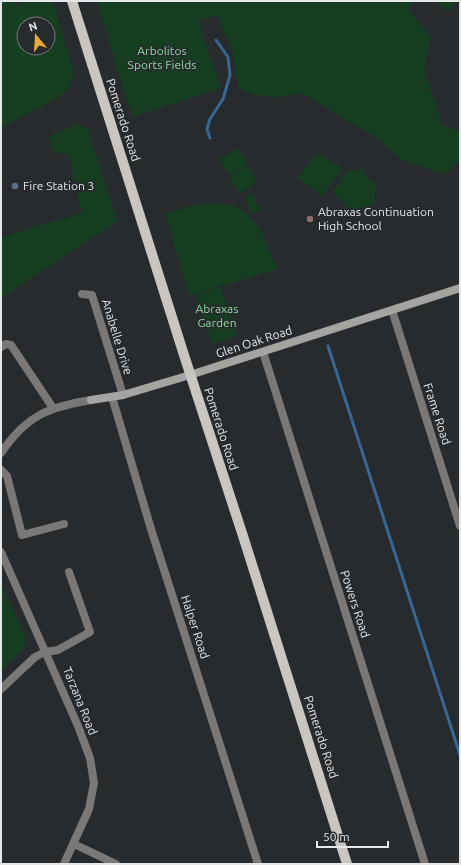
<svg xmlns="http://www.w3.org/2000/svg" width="461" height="865" viewBox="0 0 461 865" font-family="Ubuntu,sans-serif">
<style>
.green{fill:#163e21;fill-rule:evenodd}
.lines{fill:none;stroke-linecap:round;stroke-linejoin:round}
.stream{stroke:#386795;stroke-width:3}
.street{stroke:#797876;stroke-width:8}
.secondary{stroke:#a6a4a1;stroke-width:8}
.primary{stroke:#c9c6c2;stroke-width:10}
.service-dot{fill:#5c6f8a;stroke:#272b2e;stroke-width:1.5}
.education-dot{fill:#8d6e63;stroke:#272b2e;stroke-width:1.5}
.labels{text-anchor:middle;stroke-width:3.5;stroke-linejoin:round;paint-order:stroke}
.park-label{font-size:12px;fill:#8dde9f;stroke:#272b2e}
.street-label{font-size:12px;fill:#e5e7e9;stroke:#272b2e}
.poi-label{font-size:12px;fill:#e5e7e9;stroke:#272b2e;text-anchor:start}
</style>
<rect width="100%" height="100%" fill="#272b2e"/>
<path class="green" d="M 1,1 L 16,1 L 17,6 L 23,1 L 53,1 L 74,74 L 70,86 L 61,96 L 1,128 ZM 24,24 L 48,24 L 48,48 L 24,48 Z
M 97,1 L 415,1 L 408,9 L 431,38 L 424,70 L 442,125 L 460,132 L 460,160 L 445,174 L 402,160 L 380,140 L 301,93 L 276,97 L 255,95 L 238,88 L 233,51 L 217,15 L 198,21 L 221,88 L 132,117 Z
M 434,1 L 457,1 L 448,11 Z
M 77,124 L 88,130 L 117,221 L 1,298 L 1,237 L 82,213 L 74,182 L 70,154 L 54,152 L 48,137 Z
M 238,148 L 248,165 L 229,175 L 220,159 Z
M 317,152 L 342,169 L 322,196 L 298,178 Z
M 248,166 L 257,182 L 239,193 L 229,176 Z
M 364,169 L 363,174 L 371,182 L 375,182 L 376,184 L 374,204 L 351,211 L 333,192 L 349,170 Z
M 252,194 L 260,211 L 252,214 L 244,197 Z
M 205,203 C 214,203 224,203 233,206 C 258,214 268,247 277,269 L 189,296 L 165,213 Z
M 221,287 L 237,336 L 212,344 L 197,295 Z
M 1,584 L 26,638 L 23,648 L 1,672 Z"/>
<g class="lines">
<path class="stream" d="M 210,138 L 207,129 L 210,119 L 223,99 L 230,75 L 228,57 L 216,40
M 328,346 L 460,755"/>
<path class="street" d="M 82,294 L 92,295 L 123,395
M 392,310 L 460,526
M 1,347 L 6,344 L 11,345 L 53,408
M 263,352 L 425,864
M 112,397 L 151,529 L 258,864
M 1,453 C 26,416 48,407 91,400
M 1,470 L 7,476 L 22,535 L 64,524
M 1,552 L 78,726 L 90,758 L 94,783 L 89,809 L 64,864
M 1,689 L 35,657 L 45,652 L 58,650 L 90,632 L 69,572
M 74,844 L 116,864"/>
<path class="secondary" d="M 91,400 L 123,395 L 190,375 L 460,288"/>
<path class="primary" d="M 72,1 L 183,352 L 243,536 L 347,864"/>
</g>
<circle class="service-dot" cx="15" cy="186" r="4"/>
<circle class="education-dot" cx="310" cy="219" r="4"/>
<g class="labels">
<g class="park-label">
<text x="162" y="55">Arbolitos<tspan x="162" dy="14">Sports Fields</tspan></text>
<text x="217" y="313">Abraxas<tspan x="217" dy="14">Garden</tspan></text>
</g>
<g class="street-label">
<text transform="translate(123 120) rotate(72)" y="4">Pomerado Road</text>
<text transform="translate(117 337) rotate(73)" y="4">Anabelle Drive</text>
<text transform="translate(254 342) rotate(-18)" y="4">Glen Oak Road</text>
<text transform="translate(437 414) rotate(72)" y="4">Frame Road</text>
<text transform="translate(221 429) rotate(72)" y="4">Pomerado Road</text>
<text transform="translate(355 604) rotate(72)" y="4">Powers Road</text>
<text transform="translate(195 627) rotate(72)" y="4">Halper Road</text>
<text transform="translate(80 701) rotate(68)" y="4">Tarzana Road</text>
<text transform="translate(321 737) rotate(72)" y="4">Pomerado Road</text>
</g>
<g class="poi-label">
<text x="23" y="190">Fire Station 3</text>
<text x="318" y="216">Abraxas Continuation<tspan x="318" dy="14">High School</tspan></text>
</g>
</g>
<rect width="461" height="865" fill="none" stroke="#e5e7e9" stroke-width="4"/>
<g transform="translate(36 36) rotate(342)"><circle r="19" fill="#272b2e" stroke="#737679"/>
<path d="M0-3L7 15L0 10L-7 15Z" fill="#eaaa39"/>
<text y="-6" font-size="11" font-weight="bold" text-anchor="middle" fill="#e5e7e9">N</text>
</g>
<path d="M317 841v6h71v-6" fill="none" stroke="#e5e7e9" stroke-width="2"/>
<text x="323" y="841" font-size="12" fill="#e5e7e9" stroke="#272b2e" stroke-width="3" paint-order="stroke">50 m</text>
</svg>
